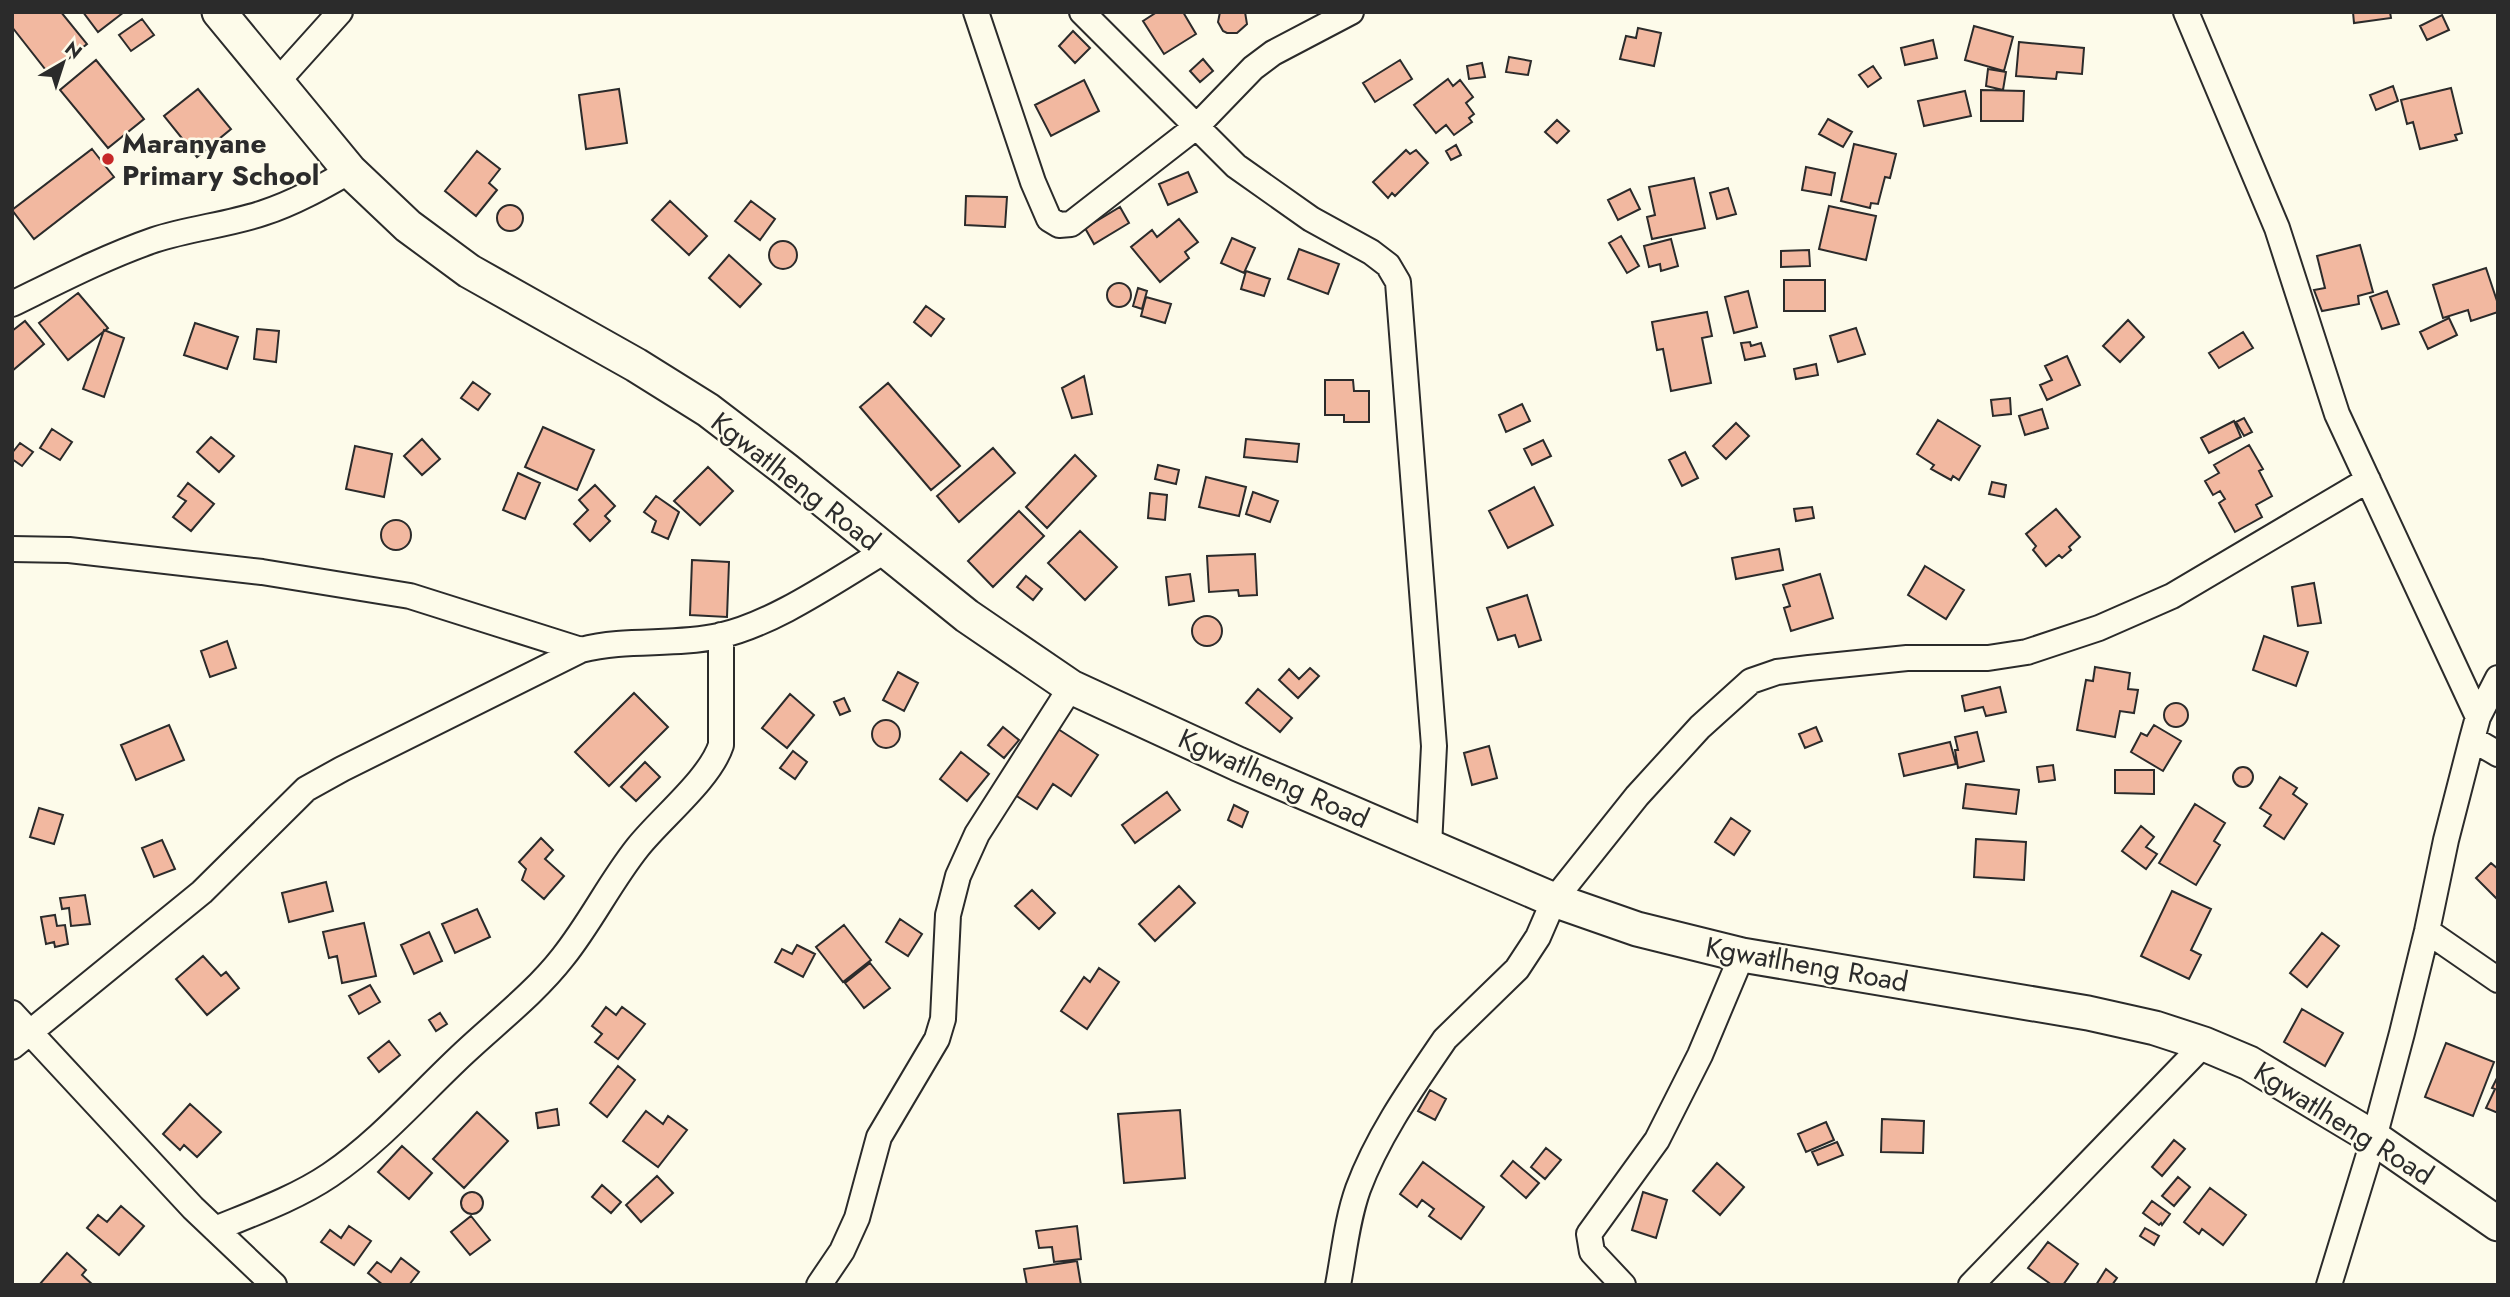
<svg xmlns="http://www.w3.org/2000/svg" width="2510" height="1297" viewBox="0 0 2510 1297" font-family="Jost,sans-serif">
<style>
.building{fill:#f2b8a0;stroke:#2b2b2b;stroke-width:2}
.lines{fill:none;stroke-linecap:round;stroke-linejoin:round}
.street-casing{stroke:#2b2b2b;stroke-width:28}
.secondary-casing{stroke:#2b2b2b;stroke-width:37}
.street{stroke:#fdfbea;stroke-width:24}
.secondary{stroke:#fdfbea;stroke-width:33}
.poi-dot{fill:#c62828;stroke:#fdfbea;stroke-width:2.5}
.labels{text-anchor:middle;stroke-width:5;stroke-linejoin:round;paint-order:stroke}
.poi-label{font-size:28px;font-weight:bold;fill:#2b2b2b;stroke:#fdfbea;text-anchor:start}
.street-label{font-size:28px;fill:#2b2b2b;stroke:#fdfbea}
</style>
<rect width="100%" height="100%" fill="#fdfbea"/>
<path class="building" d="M 12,12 L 61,12 L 87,44 L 49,74 L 12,27 Z
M 83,12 L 124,12 L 98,32 Z
M 1157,12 L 1183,12 L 1196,34 L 1164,54 L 1143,21 Z
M 1220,12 L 1245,12 L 1247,24 L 1237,33 L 1227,33 L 1223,31 L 1218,22 Z
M 2353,12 L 2390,12 L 2391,18 L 2354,23 Z
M 2442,15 L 2449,30 L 2427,40 L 2420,26 Z
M 142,19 L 154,35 L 131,51 L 119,35 Z
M 1974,26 L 2013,37 L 2004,71 L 1965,60 Z
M 1638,28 L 1661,33 L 1654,66 L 1620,59 L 1626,36 L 1636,38 Z
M 1073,31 L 1090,48 L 1075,63 L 1059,46 Z
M 1933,40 L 1937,58 L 1905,65 L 1901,48 Z
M 2019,42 L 2084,48 L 2082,74 L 2057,72 L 2056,79 L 2016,76 Z
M 1509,57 L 1531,61 L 1528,75 L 1506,72 Z
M 1203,59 L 1213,71 L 1200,82 L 1190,71 Z
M 96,60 L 144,119 L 108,148 L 60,90 Z
M 1400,60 L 1412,79 L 1375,102 L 1363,83 Z
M 1482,63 L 1485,77 L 1469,79 L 1467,66 Z
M 1873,66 L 1881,78 L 1868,87 L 1859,75 Z
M 1988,69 L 2006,72 L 2003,90 L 1986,86 Z
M 1448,79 L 1453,86 L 1460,80 L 1473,97 L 1466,103 L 1474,114 L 1469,118 L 1472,122 L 1454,135 L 1446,125 L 1436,133 L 1414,105 Z
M 1084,80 L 1099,111 L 1051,136 L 1035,105 Z
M 2393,86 L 2398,101 L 2376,110 L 2370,95 Z
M 2451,88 L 2462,133 L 2455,135 L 2457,140 L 2420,149 L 2413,122 L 2407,124 L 2401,100 Z
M 198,89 L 231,129 L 197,157 L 164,116 Z
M 619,89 L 627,143 L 586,149 L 579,95 Z
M 1981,90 L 2024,91 L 2023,121 L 1981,121 Z
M 1965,91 L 1971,116 L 1924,126 L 1918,101 Z
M 1828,119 L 1852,132 L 1843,147 L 1819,134 Z
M 1557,120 L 1569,131 L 1557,143 L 1545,132 Z
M 1854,144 L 1896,154 L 1890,178 L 1885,177 L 1878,204 L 1871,203 L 1870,208 L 1841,201 Z
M 1456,145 L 1461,155 L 1451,160 L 1446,151 Z
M 92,149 L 114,177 L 34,239 L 12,210 Z
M 1406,150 L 1410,154 L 1416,150 L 1428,163 L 1395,196 L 1392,193 L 1388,198 L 1373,182 Z
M 477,151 L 500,169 L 489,183 L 497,190 L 476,216 L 445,191 Z
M 1806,167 L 1835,173 L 1831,195 L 1802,190 Z
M 1188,172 L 1197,192 L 1168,205 L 1159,184 Z
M 1694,178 L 1705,228 L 1652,239 L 1647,217 L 1655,215 L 1649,187 Z
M 1728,188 L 1736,214 L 1717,219 L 1710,193 Z
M 1630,189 L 1640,209 L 1618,220 L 1608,200 Z
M 966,196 L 1007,197 L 1005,227 L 965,225 Z
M 670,201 L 707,236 L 689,255 L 652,220 Z
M 751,201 L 775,219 L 760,240 L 735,221 Z
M497 218a13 13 0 1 1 26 0a13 13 0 1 1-26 0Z
M 1829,206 L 1876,216 L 1866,260 L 1819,249 Z
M 1120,207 L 1129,223 L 1094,244 L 1085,228 Z
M 1179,219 L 1198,242 L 1185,252 L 1189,258 L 1160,282 L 1131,247 L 1152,230 L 1157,237 Z
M 1621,236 L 1639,266 L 1627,273 L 1609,243 Z
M 1232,238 L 1255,248 L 1244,273 L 1221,263 Z
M 1671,239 L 1678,266 L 1661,271 L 1660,264 L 1649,267 L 1644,246 Z
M769 255a14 14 0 1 1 28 0a14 14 0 1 1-28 0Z
M 2360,245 L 2373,292 L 2358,296 L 2359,304 L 2322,311 L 2314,290 L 2325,288 L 2317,256 Z
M 1299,249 L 1339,264 L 1328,294 L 1288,279 Z
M 1809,250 L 1810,266 L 1781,267 L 1781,251 Z
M 729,255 L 761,284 L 740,307 L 709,278 Z
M 2486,268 L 2498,304 L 2498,312 L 2471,321 L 2468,310 L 2443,318 L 2433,285 Z
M 1246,271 L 1270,279 L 1264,296 L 1241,289 Z
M 1784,280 L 1825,280 L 1825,311 L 1784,311 Z
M1107 295a12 12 0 1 1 24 0a12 12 0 1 1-24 0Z
M 1138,288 L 1147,291 L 1142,309 L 1133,306 Z
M 1748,291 L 1757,327 L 1734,333 L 1725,297 Z
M 2387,291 L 2399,324 L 2382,329 L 2370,297 Z
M 78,293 L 108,328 L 68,360 L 39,323 Z
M 1146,297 L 1171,304 L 1165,323 L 1141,316 Z
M 926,306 L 944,319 L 931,336 L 914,322 Z
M 1707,312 L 1712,336 L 1702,338 L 1711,383 L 1671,391 L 1663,349 L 1657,350 L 1652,322 Z
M 2449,318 L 2457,335 L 2428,349 L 2420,332 Z
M 2128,320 L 2144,337 L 2120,362 L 2103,346 Z
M 25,321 L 44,344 L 12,371 L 12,331 Z
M 195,323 L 238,337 L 227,369 L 184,355 Z
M 1856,328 L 1865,354 L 1838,362 L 1830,336 Z
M 257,329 L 279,331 L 276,362 L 254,359 Z
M 104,330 L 124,338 L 104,397 L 83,389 Z
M 2243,332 L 2253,348 L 2219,368 L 2209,353 Z
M 1750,342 L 1751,346 L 1761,343 L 1765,356 L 1745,360 L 1741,343 Z
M 2067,356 L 2080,385 L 2047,400 L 2040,385 L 2052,380 L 2045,366 Z
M 1816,364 L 1818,375 L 1796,379 L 1794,369 Z
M 1084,376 L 1092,414 L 1072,418 L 1062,388 Z
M 1325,380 L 1353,380 L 1354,391 L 1369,391 L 1369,422 L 1344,422 L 1344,415 L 1325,415 Z
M 473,382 L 490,394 L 478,410 L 461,398 Z
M 888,383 L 960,466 L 931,490 L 860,407 Z
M 2010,398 L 2011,414 L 1993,416 L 1991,400 Z
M 1522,404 L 1530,421 L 1506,432 L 1499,415 Z
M 2042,409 L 2048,428 L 2025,435 L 2019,416 Z
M 2244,418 L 2252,432 L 2244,436 L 2236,422 Z
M 1938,420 L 1980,446 L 1959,480 L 1953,476 L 1951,480 L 1931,469 L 1934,465 L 1917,454 Z
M 2234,421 L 2241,437 L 2209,453 L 2201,438 Z
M 1736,423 L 1749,436 L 1726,459 L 1713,446 Z
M 543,427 L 594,450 L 577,490 L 525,467 Z
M 52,429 L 72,442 L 60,460 L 40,448 Z
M 211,437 L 234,456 L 219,472 L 197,452 Z
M 422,439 L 440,459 L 422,475 L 404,456 Z
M 1246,439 L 1299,444 L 1297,462 L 1244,457 Z
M 1543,440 L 1551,456 L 1532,465 L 1524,449 Z
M 20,443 L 33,452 L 22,466 L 12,459 L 12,453 Z
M 2249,445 L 2263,469 L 2259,471 L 2272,496 L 2256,505 L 2262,517 L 2235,532 L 2219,503 L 2225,499 L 2220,491 L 2213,495 L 2205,481 L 2219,473 L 2214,465 Z
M 355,446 L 392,454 L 384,497 L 346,489 Z
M 993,448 L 1015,473 L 959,522 L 937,496 Z
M 1685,452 L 1698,478 L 1682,486 L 1669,460 Z
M 1075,455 L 1096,476 L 1047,528 L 1026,507 Z
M 1158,465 L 1179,470 L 1176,484 L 1155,479 Z
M 708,467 L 733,491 L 700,525 L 674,501 Z
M 518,473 L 540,483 L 525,519 L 503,510 Z
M 1206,477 L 1246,487 L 1239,516 L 1199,507 Z
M 1992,482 L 2006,485 L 2004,497 L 1989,494 Z
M 188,483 L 214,504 L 191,531 L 173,517 L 186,501 L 178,496 Z
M 595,485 L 615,506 L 605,516 L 610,521 L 590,541 L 574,524 L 588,510 L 579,500 Z
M 1534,487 L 1553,525 L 1508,548 L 1489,511 Z
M 1253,492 L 1278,501 L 1270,522 L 1246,514 Z
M 1150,493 L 1167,495 L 1165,520 L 1148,518 Z
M 656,496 L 679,512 L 668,539 L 652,532 L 656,521 L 644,512 Z
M 1812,507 L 1814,518 L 1796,521 L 1794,509 Z
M 2056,509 L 2080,537 L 2069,547 L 2071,550 L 2062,558 L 2059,555 L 2046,566 L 2033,550 L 2036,546 L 2026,534 Z
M 1019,511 L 1044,536 L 993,587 L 968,561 Z
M381 535a15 15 0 1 1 30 0a15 15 0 1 1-30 0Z
M 1080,531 L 1117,567 L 1085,600 L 1048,563 Z
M 1779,549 L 1783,570 L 1736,579 L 1732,558 Z
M 1255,554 L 1257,595 L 1239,596 L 1238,590 L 1209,592 L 1207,556 Z
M 692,560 L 729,562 L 727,617 L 690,615 Z
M 1925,566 L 1964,590 L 1946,619 L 1908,595 Z
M 1190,574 L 1194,601 L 1169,605 L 1166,577 Z
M 1820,574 L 1833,618 L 1791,631 L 1784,608 L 1790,606 L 1783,585 Z
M 1026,576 L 1042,589 L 1033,600 L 1017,587 Z
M 2314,583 L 2321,623 L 2298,626 L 2292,587 Z
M 1527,595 L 1541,640 L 1519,647 L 1515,635 L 1498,640 L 1487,608 Z
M1192 631a15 15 0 1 1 30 0a15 15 0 1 1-30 0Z
M 2264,636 L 2308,652 L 2296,686 L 2253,670 Z
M 227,641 L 236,668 L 210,677 L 201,651 Z
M 2095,667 L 2130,673 L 2128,689 L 2138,690 L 2134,713 L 2120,711 L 2115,737 L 2077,730 L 2086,680 L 2093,681 Z
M 1310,668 L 1319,676 L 1298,698 L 1279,680 L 1289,669 L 1299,679 Z
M 898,672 L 918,683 L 904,711 L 883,700 Z
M 2000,687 L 2006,712 L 1986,716 L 1983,707 L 1965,711 L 1962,696 Z
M 1258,689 L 1292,718 L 1280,732 L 1246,703 Z
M 634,693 L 668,727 L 609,786 L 575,752 Z
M 790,694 L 814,715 L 787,748 L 762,728 Z
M 844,698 L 850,711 L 840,715 L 834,702 Z
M2164 715a12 12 0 1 1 24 0a12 12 0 1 1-24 0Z
M872 734a14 14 0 1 1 28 0a14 14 0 1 1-28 0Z
M 169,725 L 184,760 L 136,780 L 121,745 Z
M 2154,725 L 2181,741 L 2163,771 L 2131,752 L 2141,733 L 2147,736 Z
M 1003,727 L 1019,740 L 1004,758 L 988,745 Z
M 1816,727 L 1822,741 L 1805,748 L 1799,734 Z
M 1058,729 L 1098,755 L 1071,796 L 1053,784 L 1037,809 L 1015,795 Z
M 1977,732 L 1984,761 L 1958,768 L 1955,750 L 1958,750 L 1955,737 Z
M 1950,742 L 1956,764 L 1904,776 L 1899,754 Z
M 1489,746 L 1497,778 L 1472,785 L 1464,753 Z
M 793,751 L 807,762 L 795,779 L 780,768 Z
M 961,752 L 989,774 L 967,801 L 940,779 Z
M 645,762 L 660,777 L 636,801 L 621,787 Z
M 2053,765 L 2055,780 L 2039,782 L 2037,767 Z
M2233 777a10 10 0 1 1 20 0a10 10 0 1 1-20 0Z
M 2115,770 L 2154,770 L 2154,794 L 2115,793 Z
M 2280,777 L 2297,788 L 2293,794 L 2307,804 L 2284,839 L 2264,826 L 2271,815 L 2260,808 Z
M 1966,784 L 2019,790 L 2016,814 L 1963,808 Z
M 1167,792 L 1180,810 L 1135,843 L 1122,825 Z
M 2195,804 L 2225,823 L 2214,841 L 2220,845 L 2196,885 L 2159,863 Z
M 1234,805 L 1248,812 L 1242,827 L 1228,820 Z
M 39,808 L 63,815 L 54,844 L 30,837 Z
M 1731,818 L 1750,831 L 1734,855 L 1715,842 Z
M 2141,826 L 2154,837 L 2146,847 L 2157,854 L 2146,869 L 2122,851 Z
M 541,838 L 553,850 L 545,859 L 564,876 L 544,899 L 522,880 L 526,869 L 519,862 Z
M 1976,839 L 2026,842 L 2024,880 L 1974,877 Z
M 162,840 L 175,869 L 154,877 L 142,848 Z
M 2491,863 L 2498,869 L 2498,900 L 2476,878 Z
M 326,882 L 333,911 L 289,922 L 282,893 Z
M 1179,886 L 1195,903 L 1155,941 L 1139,924 Z
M 1032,890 L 1055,913 L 1039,929 L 1015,906 Z
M 2172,891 L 2211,909 L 2191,950 L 2201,955 L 2189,979 L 2141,956 Z
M 85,895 L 90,924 L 71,926 L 69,908 L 62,909 L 60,898 Z
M 477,909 L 490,937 L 455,953 L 442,924 Z
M 55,915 L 57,926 L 65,925 L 68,944 L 55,947 L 54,942 L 46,944 L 41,917 Z
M 900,919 L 922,934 L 908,956 L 886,942 Z
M 364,923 L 376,976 L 342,983 L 337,956 L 329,958 L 323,932 Z
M 844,925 L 871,960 L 843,982 L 816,947 Z
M 429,932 L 442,961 L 414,974 L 401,945 Z
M 2322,933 L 2339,946 L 2307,987 L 2290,973 Z
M 797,945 L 815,954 L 803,977 L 775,962 L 782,949 L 792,954 Z
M 203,956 L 221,976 L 226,972 L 239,988 L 207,1015 L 176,979 Z
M 870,963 L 890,988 L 864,1008 L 845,983 Z
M 1099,968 L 1119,982 L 1087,1029 L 1061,1011 L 1084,977 L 1090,982 Z
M 370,985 L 380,1002 L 359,1014 L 349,996 Z
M 606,1007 L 616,1015 L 622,1007 L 645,1024 L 618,1059 L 595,1042 L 602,1034 L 592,1026 Z
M 2302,1009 L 2343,1033 L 2325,1066 L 2284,1042 Z
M 440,1013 L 447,1024 L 436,1031 L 429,1020 Z
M 389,1041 L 400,1055 L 379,1072 L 368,1058 Z
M 2446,1043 L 2494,1062 L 2473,1116 L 2425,1097 Z
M 618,1066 L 635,1080 L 607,1117 L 590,1103 Z
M 2498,1076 L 2498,1113 L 2486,1108 L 2495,1089 L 2492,1088 Z
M 1430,1090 L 1446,1099 L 1435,1120 L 1418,1111 Z
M 190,1104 L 221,1132 L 197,1157 L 184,1145 L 180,1150 L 163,1134 Z
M 557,1109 L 559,1125 L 538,1128 L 536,1113 Z
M 1180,1110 L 1185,1178 L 1124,1183 L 1118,1114 Z
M 646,1111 L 663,1124 L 668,1116 L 687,1130 L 658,1167 L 623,1141 Z
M 477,1112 L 508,1141 L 464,1188 L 433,1159 Z
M 1882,1119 L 1924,1121 L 1923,1153 L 1881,1152 Z
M 1826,1122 L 1834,1140 L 1806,1152 L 1798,1134 Z
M 2174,1140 L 2185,1149 L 2162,1176 L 2152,1167 Z
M 1837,1142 L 1843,1155 L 1818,1165 L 1812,1152 Z
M 402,1146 L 432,1173 L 409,1199 L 378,1172 Z
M 1546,1148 L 1561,1160 L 1545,1179 L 1531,1167 Z
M 1513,1161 L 1539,1183 L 1526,1198 L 1501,1176 Z
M 1423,1162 L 1484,1207 L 1461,1239 L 1429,1216 L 1434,1209 L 1422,1200 L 1417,1207 L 1400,1194 Z
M 1717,1163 L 1744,1187 L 1720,1215 L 1693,1191 Z
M 657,1176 L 673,1193 L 641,1222 L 626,1205 Z
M 2178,1177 L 2190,1187 L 2174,1206 L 2162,1196 Z
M 602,1185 L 621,1202 L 611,1213 L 592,1197 Z
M 2210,1188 L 2246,1215 L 2223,1245 L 2202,1229 L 2199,1234 L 2184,1222 Z
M461 1203a11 11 0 1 1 22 0a11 11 0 1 1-22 0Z
M 1643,1192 L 1667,1200 L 1656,1238 L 1632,1230 Z
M 2152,1201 L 2170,1214 L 2162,1225 L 2161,1223 L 2159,1225 L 2143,1213 Z
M 121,1206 L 144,1226 L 119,1255 L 87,1228 L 98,1215 L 107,1222 Z
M 471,1216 L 490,1240 L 470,1255 L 451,1232 Z
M 349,1226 L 371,1241 L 354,1265 L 321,1242 L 330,1230 L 341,1238 Z
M 1077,1226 L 1081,1259 L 1054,1262 L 1052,1247 L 1039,1248 L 1036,1231 Z
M 2145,1228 L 2159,1236 L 2154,1245 L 2140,1236 Z
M 2048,1242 L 2078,1264 L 2063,1285 L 2052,1285 L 2028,1268 Z
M 67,1253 L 86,1270 L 82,1275 L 93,1285 L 39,1285 Z
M 401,1258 L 419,1272 L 409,1285 L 383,1285 L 368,1273 L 377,1262 L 391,1272 Z
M 1077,1261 L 1081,1285 L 1027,1285 L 1024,1269 Z
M 2106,1269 L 2117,1278 L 2112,1285 L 2096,1285 Z"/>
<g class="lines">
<defs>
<path id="street" d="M 976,12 L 1033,182 L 1049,219 L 1059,225 L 1071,224 L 1197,126 L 1253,68 L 1273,53 L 1351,12
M 1082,12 L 1236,166 L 1311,219 L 1371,252 L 1388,265 L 1398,282 L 1434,746 L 1429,846
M 2186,12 L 2277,228 L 2337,414 L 2478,717
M 277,82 L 340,12
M 12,304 C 59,281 105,257 154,240 C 190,228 228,225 263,213 C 294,203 322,187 350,171
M 12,549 L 69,550 L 262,572 L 410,596 L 581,650
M 2472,739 L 2498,754
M 2427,931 L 2498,980
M 12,1013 L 193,1208 L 274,1285
M 12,1047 L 202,892 L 306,789 L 342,769 L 581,650 C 627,638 673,646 719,636 C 774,624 836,580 885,551
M 215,1229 C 254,1213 296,1198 330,1175 C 380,1141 420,1094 464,1053 C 497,1022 535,993 563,957 C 591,922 610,882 638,847 C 661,818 710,779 721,745 L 721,635
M 819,1285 L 842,1251 L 857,1218 L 879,1137 L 937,1039 L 943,1019 L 948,915 L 958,876 L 977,834 L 1071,687
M 1338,1285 C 1344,1253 1347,1220 1358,1189 C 1378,1135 1413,1086 1445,1039 L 1517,969 L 1538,937 L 1554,900 L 1637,796 L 1700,727 L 1751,681 L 1777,672 L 1809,668 L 1907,658 L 1988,658 L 2027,652 L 2099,628 L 2172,596 L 2368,480
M 1623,1285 L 1592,1252 L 1589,1234 L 1657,1140 L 1700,1055 L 1742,955
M 1971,1285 L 2204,1044
M 2329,1285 L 2374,1138 L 2402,1033 L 2427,931 L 2446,840 L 2472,739 L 2478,717 L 2498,678"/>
<path id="secondary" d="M 219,12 L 350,171 L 408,226 L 469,271 L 636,365 L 708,410 L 785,469 L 967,616 L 1071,687 L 1238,764 L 1554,900 L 1637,929 L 1742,955 L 2088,1013 L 2155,1028 L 2204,1044 L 2249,1063 L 2374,1138 L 2498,1224"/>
</defs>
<use href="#street" class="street-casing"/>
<use href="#secondary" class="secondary-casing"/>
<use href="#street" class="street"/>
<use href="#secondary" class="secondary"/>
</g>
<circle class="poi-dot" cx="108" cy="159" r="7"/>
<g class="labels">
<g class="poi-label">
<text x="122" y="153">Maranyane<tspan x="122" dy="32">Primary School</tspan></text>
</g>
<g class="street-label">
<text transform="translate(796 481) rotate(38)" y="10">Kgwatlheng Road</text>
<text transform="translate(1274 778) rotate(24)" y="10">Kgwatlheng Road</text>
<text transform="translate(1807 964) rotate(10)" y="10">Kgwatlheng Road</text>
<text transform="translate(2344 1123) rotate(32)" y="10">Kgwatlheng Road</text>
</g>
</g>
<rect width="2510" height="1297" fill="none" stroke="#2b2b2b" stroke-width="28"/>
<g transform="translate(63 63) rotate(39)" stroke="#fdfbea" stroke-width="5" paint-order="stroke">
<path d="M0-5L12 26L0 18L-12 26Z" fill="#2b2b2b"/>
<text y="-10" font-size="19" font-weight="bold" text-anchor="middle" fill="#2b2b2b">N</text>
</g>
</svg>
